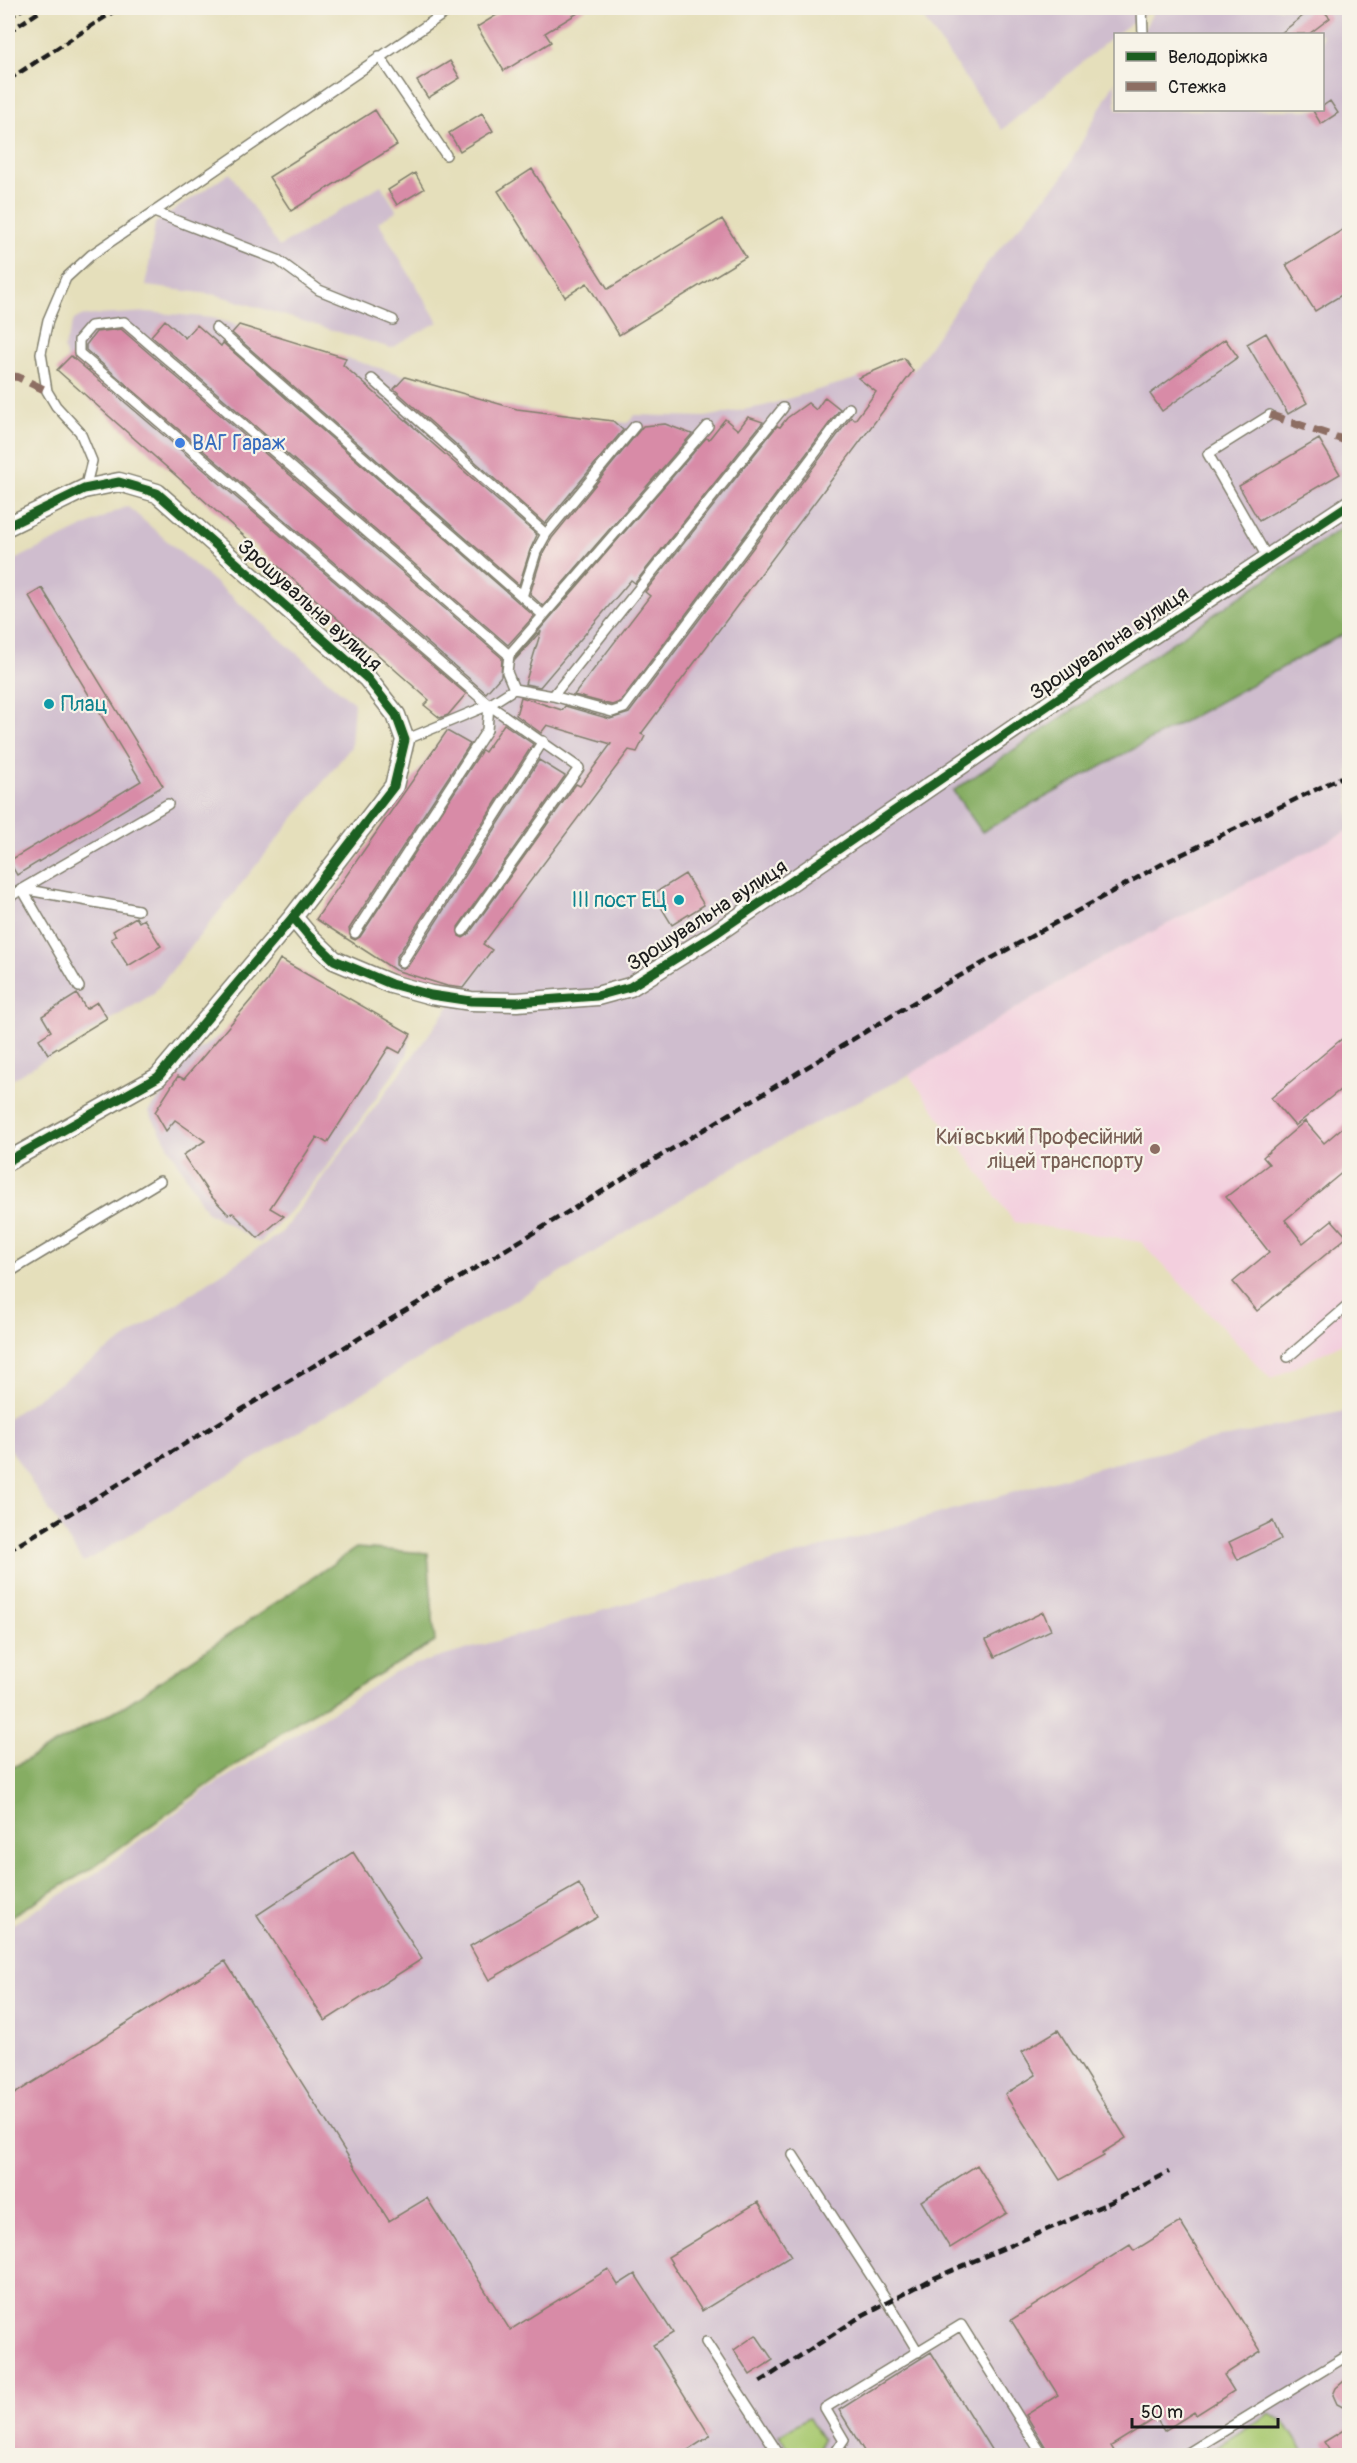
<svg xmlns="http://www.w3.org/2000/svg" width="1357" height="2463" viewBox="0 0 1357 2463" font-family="Pangolin,sans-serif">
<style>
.built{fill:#f3cfde}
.industrial{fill:#cfbdce}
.green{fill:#a9c971;stroke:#627246;stroke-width:1.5}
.forest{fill:#86ad63;stroke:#516440;stroke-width:1.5}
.building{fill:#d88ba7}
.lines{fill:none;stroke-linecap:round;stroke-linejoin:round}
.service-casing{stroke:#807e6c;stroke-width:12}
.minor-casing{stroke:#807e6c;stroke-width:21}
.service{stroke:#fff;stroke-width:9}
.minor{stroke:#fff;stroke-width:18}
.rail{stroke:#1c1c1c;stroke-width:4.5;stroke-dasharray:9 4.5;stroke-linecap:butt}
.quiet{stroke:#8d6e63;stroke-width:8;stroke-dasharray:15 8;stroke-linecap:butt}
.cycleway-casing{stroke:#f7f3e8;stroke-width:13}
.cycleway{stroke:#1b5e20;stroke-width:9}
.shop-dot{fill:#3f7fe0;stroke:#f7f3e8;stroke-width:2}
.culture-dot{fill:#0f9aa8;stroke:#f7f3e8;stroke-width:2}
.education-dot{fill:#8d6e63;stroke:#f7f3e8;stroke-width:2}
.labels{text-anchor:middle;stroke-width:4.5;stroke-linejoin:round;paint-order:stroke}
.shop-label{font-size:21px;fill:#366cbe;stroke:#f7f3e8;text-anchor:start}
.street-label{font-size:21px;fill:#1c1c1c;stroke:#f7f3e8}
.culture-label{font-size:21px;fill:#0d838f;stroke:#f7f3e8;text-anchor:start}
.education-label{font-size:21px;fill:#785e54;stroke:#f7f3e8;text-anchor:end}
</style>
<rect width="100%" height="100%" fill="#f7f3e8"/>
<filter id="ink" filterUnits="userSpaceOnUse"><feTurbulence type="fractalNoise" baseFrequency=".0167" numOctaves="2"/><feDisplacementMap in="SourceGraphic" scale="12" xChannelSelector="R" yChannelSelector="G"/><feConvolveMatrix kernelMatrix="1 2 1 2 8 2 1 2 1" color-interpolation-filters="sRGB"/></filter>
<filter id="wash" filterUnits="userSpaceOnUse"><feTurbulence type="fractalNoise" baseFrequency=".008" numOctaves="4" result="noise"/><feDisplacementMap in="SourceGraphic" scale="24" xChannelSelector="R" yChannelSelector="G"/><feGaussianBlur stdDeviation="1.35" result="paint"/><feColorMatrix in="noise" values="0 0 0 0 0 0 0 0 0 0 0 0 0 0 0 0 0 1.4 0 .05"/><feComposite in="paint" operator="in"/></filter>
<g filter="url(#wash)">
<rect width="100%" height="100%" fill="#e5dfbb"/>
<path class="built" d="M 1349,830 L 1349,1340 L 1271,1379 L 1141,1242 L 1014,1222 L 909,1075 L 1075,972 Z"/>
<path class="industrial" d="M 916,8 L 1154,8 L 1116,34 L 1002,130 Z
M 1156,8 L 1349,8 L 1349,830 L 1075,972 L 909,1075 L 757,1153 L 83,1563 L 8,1445 L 8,1418 L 282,1232 L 461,991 L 389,966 L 316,919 L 446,731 L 436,715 L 424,705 L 428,700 L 57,370 L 67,359 L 64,348 L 74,320 L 81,316 L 148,312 L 213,318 L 502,405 L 559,415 L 627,423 L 635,415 L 705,417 L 764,406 L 858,378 L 904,358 L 913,371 L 987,263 L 1062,178 L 1115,81 L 1116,110 L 1322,110 L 1322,34 L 1141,34 Z
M 230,173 L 279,247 L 381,185 L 397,211 L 378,222 L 438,322 L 391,348 L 217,295 L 146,286 L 155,223 Z
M 127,506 L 354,703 L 351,747 L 153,994 L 8,1082 L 8,563 Z
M 280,959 L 411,1034 L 407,1055 L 335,1156 L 290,1212 L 260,1243 L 206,1211 L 149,1112 L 189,1057 L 224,1032 L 260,990 Z
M 1349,1410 L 1349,2455 L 8,2456 L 8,1927 L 92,1876 L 207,1789 L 403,1668 L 1122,1461 Z"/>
<path class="green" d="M 1271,2413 L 1285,2423 L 1306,2455 L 1202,2455 Z
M 808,2417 L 822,2439 L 818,2455 L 791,2455 L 779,2435 Z"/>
<path class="forest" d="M 1349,523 L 1349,631 L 982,832 L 953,791 Z
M 356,1548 L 428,1553 L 435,1642 L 298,1721 L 87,1871 L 8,1918 L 8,1770 L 124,1706 Z"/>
<g id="blocks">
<path class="building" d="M 508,8 L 586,8 L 545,33 L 551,42 L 504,71 L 477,27 Z
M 1313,8 L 1321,8 L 1330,18 L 1309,34 L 1280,34 Z
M 450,61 L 460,78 L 428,98 L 417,81 Z
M 1330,101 L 1338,113 L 1321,124 L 1313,111 L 1323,110 L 1323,106 Z
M 375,110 L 397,145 L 291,211 L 269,177 Z
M 482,113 L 493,131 L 460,151 L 449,133 Z
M 532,169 L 608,289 L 722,219 L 746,257 L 619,335 L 587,283 L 565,297 L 498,191 Z
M 415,173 L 424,189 L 397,205 L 388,190 Z
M 1350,225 L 1350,290 L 1315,311 L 1286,265 Z
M 165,320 L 185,338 L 197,325 L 221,346 L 223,343 L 534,616 L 508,645 L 151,336 Z
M 239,325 L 346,358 L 343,365 L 537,535 L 530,550 L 519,585 L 232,333 Z
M 121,329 L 502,658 L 501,676 L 486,693 L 86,350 L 86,345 L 96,332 Z
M 1266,333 L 1307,403 L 1288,414 L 1247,344 Z
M 1225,339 L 1238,357 L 1162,411 L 1150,394 Z
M 71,356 L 466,694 L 448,715 L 440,718 L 424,705 L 429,700 L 57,370 Z
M 904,358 L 913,371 L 641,734 L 645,736 L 637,752 L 629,750 L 483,944 L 492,950 L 463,988 L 447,986 L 395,970 L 316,919 L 447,731 L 470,744 L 349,929 L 351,938 L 355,940 L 360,937 L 482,750 L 485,752 L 504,724 L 533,744 L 396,958 L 396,965 L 401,969 L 408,966 L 539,760 L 565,776 L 458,927 L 459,936 L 463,938 L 468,935 L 576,784 L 580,786 L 611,744 L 547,725 L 541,733 L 516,715 L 521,697 L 562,710 L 565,706 L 610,719 L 629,713 L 851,417 L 855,420 L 876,392 L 858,378 Z
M 405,377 L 517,409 L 613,421 L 623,430 L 545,524 L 394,389 Z
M 825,397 L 840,409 L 620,702 L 612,705 L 574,695 L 650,596 L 645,592 L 777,426 L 780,427 L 787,418 L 808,403 L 816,410 Z
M 748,417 L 763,422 L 635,583 L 631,580 L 540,687 L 525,684 L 541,631 L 515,660 L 515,658 L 706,438 L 709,439 L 725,419 L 738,430 Z
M 665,424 L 692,434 L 543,606 L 530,594 L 542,555 L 552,538 L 643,426 Z
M 1319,439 L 1340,474 L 1259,521 L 1239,486 Z
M 42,588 L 163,786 L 17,875 L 9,861 L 141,781 L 29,596 Z
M 685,874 L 704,905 L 672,925 L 653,894 Z
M 136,917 L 139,922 L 144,919 L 161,946 L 128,966 L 111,939 L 116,936 L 113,931 Z
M 280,959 L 411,1034 L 400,1053 L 389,1047 L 327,1143 L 317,1137 L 270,1208 L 284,1216 L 258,1238 L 233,1213 L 228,1214 L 210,1195 L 183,1155 L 205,1141 L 175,1120 L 166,1131 L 155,1112 L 178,1076 L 184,1079 L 267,981 Z
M 77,994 L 86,1009 L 97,1002 L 107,1018 L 48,1054 L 39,1039 L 51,1031 L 42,1016 Z
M 1350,1032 L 1350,1082 L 1295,1126 L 1271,1098 Z
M 1305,1121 L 1324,1143 L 1350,1121 L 1350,1166 L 1285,1220 L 1303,1243 L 1332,1220 L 1347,1237 L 1257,1311 L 1233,1282 L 1269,1252 L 1226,1197 L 1269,1164 L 1263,1157 Z
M 1273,1521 L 1281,1539 L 1238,1560 L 1229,1542 Z
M 1043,1612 L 1051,1630 L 995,1657 L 986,1640 Z
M 353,1852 L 422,1959 L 325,2021 L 257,1915 Z
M 579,1884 L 598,1917 L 489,1980 L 470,1946 Z
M 225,1961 L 389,2221 L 427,2198 L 510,2330 L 608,2269 L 618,2285 L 635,2274 L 673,2333 L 653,2345 L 710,2436 L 679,2456 L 8,2456 L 8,2098 Z
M 1058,2030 L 1126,2138 L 1102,2153 L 1104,2156 L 1060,2180 L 1005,2094 L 1036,2075 L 1022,2052 Z
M 977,2165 L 1007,2213 L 950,2248 L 921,2201 Z
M 758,2202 L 791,2256 L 702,2311 L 668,2257 Z
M 1180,2222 L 1261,2351 L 1224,2375 L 1234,2391 L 1196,2415 L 1194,2412 L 1164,2431 L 1156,2418 L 1111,2446 L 1117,2456 L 1051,2456 L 1026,2415 L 1058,2395 L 1011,2320 L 1130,2245 L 1134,2251 Z
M 756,2335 L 773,2360 L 750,2375 L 734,2350 Z
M 931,2352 L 995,2456 L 867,2456 L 839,2410 Z
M 1350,2376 L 1350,2411 L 1337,2404 L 1333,2395 L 1336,2388 Z
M 1350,2426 L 1350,2456 L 1333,2456 L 1324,2442 Z"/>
</g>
</g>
<g filter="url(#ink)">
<use href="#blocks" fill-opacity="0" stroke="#807e6c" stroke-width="1.5"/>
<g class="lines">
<defs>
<path id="service" d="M 1142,8 L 1143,34
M 379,56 L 446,155
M 154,212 L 278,260 L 319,290 L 393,320
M 216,328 L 543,615
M 372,379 L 546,534
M 85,489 L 92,461 L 80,432 L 56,406 L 47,391 L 41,353 L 48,320 L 66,278 L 91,255 L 452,8
M 1267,557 L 1208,454 L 1270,415
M 522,597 L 536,552 L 546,534 L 635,426
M 514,689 L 507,672 L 509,655 L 708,426
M 553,696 L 783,408
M 405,740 L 489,705 L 514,689 L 553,696 L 612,712 L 624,708 L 849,408
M 8,898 L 22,889 L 79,987
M 138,910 L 22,889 L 168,804
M 463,931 L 579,768 L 489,705
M 355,933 L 487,730 L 489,705 L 79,353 L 79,340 L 91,326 L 124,322 L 509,655
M 402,962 L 543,741
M 8,1273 L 160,1181
M 1288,1357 L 1350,1304
M 793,2155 L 888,2302 L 918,2352
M 706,2342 L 780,2456
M 833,2456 L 844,2440 L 825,2408 L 961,2325 L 1043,2456
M 1183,2456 L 1350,2354"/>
<path id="minor" d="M 8,526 L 84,489 L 119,482 L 157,493 L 367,678 L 396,715 L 405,740 L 394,786 L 293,917 L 158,1077 L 8,1161
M 293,917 L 308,935 L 334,960 L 391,984 L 431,995 L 471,1001 L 517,1002 L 597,996 L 630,987 L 715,934 L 1101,669 L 1350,504"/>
</defs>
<use href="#service" class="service-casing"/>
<use href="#minor" class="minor-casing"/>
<use href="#service" class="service"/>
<use href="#minor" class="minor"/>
<path class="rail" d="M 8,18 L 24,8
M 8,32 L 45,8
M 8,80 L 119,8
M 8,1551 L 936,989 L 1164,863 L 1350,773
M 760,2382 L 863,2315 L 932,2279 L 1111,2202 L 1169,2172"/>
<path class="quiet" d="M 8,376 L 18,377 L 47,391
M 1270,415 L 1350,442"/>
<defs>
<path id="cycleway" d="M 8,526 L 84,489 L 119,482 L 157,493 L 367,678 L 396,715 L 405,740 L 394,786 L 293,917 L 158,1077 L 8,1161
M 293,917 L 308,935 L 334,960 L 391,984 L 431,995 L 471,1001 L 517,1002 L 597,996 L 630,987 L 715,934 L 1101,669 L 1350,504"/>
</defs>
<use href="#cycleway" class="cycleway-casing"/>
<use href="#cycleway" class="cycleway"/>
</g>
</g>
<circle class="shop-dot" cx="180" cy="443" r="6"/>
<g class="culture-dot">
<circle cx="49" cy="704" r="6"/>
<circle cx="679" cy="900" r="6"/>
</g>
<circle class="education-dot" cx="1155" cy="1149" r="6"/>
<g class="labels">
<g class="shop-label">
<text x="192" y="450">ВАГ Гараж</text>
</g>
<g class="street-label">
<text transform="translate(310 605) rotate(42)" y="7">Зрошувальна вулиця</text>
<text transform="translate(1109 643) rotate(-34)" y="7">Зрошувальна вулиця</text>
<text transform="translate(707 915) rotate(-33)" y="7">Зрошувальна вулиця</text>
</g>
<g class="culture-label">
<text x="61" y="711">Плац</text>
<text x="667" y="907" text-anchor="end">III пост ЕЦ</text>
</g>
<g class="education-label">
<text x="1143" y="1144">Київський Професійний<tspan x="1143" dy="24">ліцей транспорту</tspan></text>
</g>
</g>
<rect width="1357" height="2463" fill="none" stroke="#f7f3e8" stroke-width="30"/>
<rect x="1114" y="33" width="210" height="78" fill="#f7f3e8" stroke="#9f9d96" stroke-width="1.5"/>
<rect x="1126" y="52" width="30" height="9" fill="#1b5e20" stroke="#9f9d96" stroke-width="1.5"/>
<text x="1168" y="63" font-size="18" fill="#1c1c1c">Велодоріжка</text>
<rect x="1126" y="82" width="30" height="9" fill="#8d6e63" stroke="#9f9d96" stroke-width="1.5"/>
<text x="1168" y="93" font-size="18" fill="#1c1c1c">Стежка</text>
<path d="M1132 2418v9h146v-9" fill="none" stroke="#1c1c1c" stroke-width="3"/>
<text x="1141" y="2418" font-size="18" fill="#1c1c1c" stroke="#f7f3e8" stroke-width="4.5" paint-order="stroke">50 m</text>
</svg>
